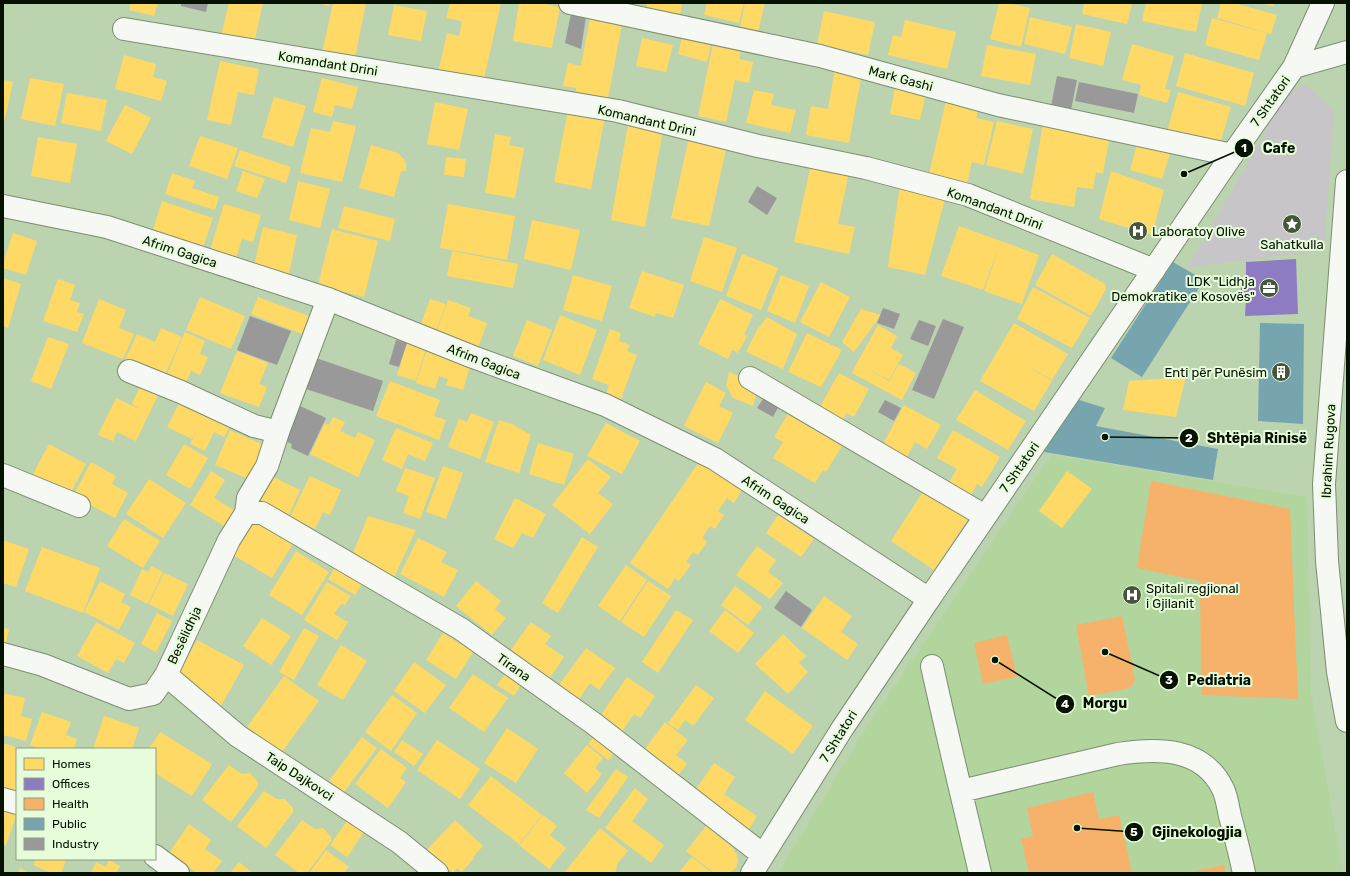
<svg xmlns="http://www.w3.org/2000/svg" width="1350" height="876" viewBox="0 0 1350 876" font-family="Rubik,sans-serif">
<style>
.built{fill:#b2d59d}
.green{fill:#c8c5c8}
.homes{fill:#ffd966}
.offices{fill:#8e7cc3}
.health{fill:#f6b26b}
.public{fill:#76a5af}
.industry{fill:#999}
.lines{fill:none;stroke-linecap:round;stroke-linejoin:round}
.minor-casing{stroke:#7c8e72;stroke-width:24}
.tertiary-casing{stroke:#7c8e72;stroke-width:24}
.primary-casing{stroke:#7c8e72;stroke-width:24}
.minor{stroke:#f5f8f3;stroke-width:22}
.tertiary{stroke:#f5f8f3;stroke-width:22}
.primary{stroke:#f5f8f3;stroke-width:22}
.labels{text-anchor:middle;stroke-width:4;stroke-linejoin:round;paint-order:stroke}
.street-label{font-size:13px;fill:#051200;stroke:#e6fcdb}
.poi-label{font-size:13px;fill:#051200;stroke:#e6fcdb;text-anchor:start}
.leader{fill:none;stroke:#051200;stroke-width:1.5}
.callout-dot{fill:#051200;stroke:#e6fcdb;stroke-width:1.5}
.mark-label{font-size:12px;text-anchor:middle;font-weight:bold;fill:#fff}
.callout-label{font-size:14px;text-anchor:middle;font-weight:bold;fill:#051200;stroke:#e6fcdb;stroke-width:4;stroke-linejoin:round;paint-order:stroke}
</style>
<rect width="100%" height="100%" fill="#bcd3af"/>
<path class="built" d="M 1051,455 L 1307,497 L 1311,693 L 1343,873 L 778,873 L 866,728 Z"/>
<path class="green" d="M 1305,85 L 1334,110 L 1324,251 L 1188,267 L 1283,102 L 1292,91 Z"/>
<path class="homes" d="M 131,3 L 158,3 L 154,16 L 129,10 Z
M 229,3 L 263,3 L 254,44 L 221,36 Z
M 317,3 L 330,3 L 329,6 Z
M 333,3 L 366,3 L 354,63 L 321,57 Z
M 450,3 L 501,3 L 483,83 L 438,73 L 447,33 L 459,36 L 462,21 L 446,18 Z
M 519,3 L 541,3 L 560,7 L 552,48 L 513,41 Z
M 645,3 L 682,3 L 680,15 L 649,9 Z
M 707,3 L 744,3 L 739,23 L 704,15 Z
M 745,3 L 765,3 L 757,36 L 739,32 Z
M 999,3 L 1008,3 L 1030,8 L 1021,47 L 990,39 Z
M 1084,3 L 1132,3 L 1127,24 L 1082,14 Z
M 1146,3 L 1202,3 L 1196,32 L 1142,21 Z
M 1221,3 L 1234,3 L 1277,15 L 1271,34 L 1217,18 Z
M 1257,3 L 1274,3 L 1274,6 Z
M 394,5 L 427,11 L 421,41 L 388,35 Z
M 824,11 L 875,22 L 868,55 L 817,44 Z
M 591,13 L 623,19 L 608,98 L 576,92 L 576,88 L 563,86 L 568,63 L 581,66 Z
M 1030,17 L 1072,27 L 1065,54 L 1024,44 Z
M 1212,18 L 1267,33 L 1259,60 L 1205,45 Z
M 905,20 L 956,32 L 947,69 L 888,55 L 893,35 L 901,37 Z
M 1076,24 L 1111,32 L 1103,66 L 1069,58 Z
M 683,33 L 712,41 L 707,62 L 678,54 Z
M 642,38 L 673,45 L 666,72 L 636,66 Z
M 714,39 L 742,45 L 739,59 L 753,62 L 749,83 L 735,80 L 726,122 L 698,116 Z
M 1132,44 L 1174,56 L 1165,89 L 1171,90 L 1167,103 L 1139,95 L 1141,85 L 1122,80 Z
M 987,45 L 1036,54 L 1030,85 L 981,76 Z
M 1185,53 L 1254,73 L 1245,106 L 1176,86 Z
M 124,55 L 156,64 L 153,77 L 167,81 L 161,101 L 115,89 Z
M 220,61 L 259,69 L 254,95 L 238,92 L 231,125 L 207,120 Z
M 835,68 L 862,73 L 849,143 L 806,135 L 811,106 L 828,109 Z
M 30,78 L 64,84 L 55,126 L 21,119 Z
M 322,78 L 358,87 L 352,109 L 335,105 L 332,117 L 313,112 Z
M 3,80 L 13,82 L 4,123 L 3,123 Z
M 895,87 L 926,93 L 920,120 L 890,114 Z
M 754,90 L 774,94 L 771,105 L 796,110 L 790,133 L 746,123 Z
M 1178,92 L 1231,107 L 1219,147 L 1167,132 Z
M 67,93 L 107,100 L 101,131 L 61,123 Z
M 947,96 L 980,104 L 976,118 L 994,122 L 984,165 L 972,162 L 966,188 L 928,179 Z
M 274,97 L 306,106 L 293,147 L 262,137 Z
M 435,102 L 468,109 L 459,150 L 427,144 Z
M 125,105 L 151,118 L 132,154 L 106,141 Z
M 568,110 L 605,117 L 591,189 L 554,182 Z
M 333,121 L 356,126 L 342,182 L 300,173 L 311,128 L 330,132 Z
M 997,121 L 1033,129 L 1023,174 L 986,165 Z
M 1043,124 L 1110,135 L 1103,174 L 1096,172 L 1093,189 L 1077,187 L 1074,207 L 1030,199 Z
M 628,125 L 663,131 L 645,227 L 611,220 Z
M 495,134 L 511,137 L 509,145 L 524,148 L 515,198 L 485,193 Z
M 200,136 L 238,148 L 227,179 L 189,166 Z
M 38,137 L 77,144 L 70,183 L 31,176 Z
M 689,138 L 727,145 L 709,226 L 671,218 Z
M 1137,144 L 1170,153 L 1162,179 L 1130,170 Z
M 371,145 L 398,153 L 406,162 L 406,171 L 401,171 L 394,197 L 359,188 Z
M 240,150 L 291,167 L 286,183 L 234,166 Z
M 446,157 L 466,159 L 464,177 L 444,175 Z
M 811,164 L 849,172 L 838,224 L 855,227 L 849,254 L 794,242 Z
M 243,171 L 265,179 L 257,198 L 236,191 Z
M 1111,171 L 1164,190 L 1152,235 L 1099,219 Z
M 172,173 L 195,181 L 192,188 L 219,197 L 215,210 L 165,194 Z
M 298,181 L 330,189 L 320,228 L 289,220 Z
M 900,185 L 946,195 L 925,275 L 888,267 Z
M 162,201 L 213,218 L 201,253 L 151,236 Z
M 224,204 L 261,215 L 253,242 L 242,239 L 234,264 L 208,257 Z
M 448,204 L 515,216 L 507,260 L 440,248 Z
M 344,206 L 395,219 L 390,241 L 338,228 Z
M 1286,215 L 1299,217 L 1297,233 L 1283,230 Z
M 532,220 L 580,230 L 571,270 L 524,259 Z
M 959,226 L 1001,241 L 983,290 L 941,276 Z
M 263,227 L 297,235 L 289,274 L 254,266 Z
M 332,229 L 378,241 L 364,297 L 318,285 Z
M 13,233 L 37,241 L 26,275 L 3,268 L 3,263 Z
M 704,237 L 737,248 L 722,292 L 690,281 Z
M 1001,241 L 1039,255 L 1022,304 L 984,291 Z
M 452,251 L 518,264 L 513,288 L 447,276 Z
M 742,254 L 778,268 L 761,310 L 726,296 Z
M 1052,254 L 1105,284 L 1106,289 L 1091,316 L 1035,285 Z
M 642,271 L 684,285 L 673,318 L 656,313 L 655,317 L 629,308 Z
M 573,275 L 612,286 L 602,321 L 563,310 Z
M 781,275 L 809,286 L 795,323 L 767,311 Z
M 3,278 L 21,284 L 8,328 L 3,326 Z
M 58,279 L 75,285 L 70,300 L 80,303 L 77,312 L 84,314 L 77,332 L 43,321 Z
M 821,282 L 850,297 L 829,337 L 800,322 Z
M 1033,287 L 1090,318 L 1072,348 L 1017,319 Z
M 200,297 L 245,316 L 231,349 L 186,330 Z
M 258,297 L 309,316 L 302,334 L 251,314 Z
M 99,299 L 126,310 L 119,328 L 134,334 L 123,359 L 82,343 Z
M 430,299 L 446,304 L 434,336 L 419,330 Z
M 720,299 L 753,315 L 744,335 L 747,336 L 738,353 L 732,350 L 728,359 L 698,344 Z
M 448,300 L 471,308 L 468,316 L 487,323 L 477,351 L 435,336 Z
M 861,309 L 881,315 L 854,352 L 842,342 Z
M 560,315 L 597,330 L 580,375 L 543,360 Z
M 767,317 L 797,334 L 783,369 L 746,352 L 757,330 Z
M 527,320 L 552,330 L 538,366 L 513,356 Z
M 1014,323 L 1068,354 L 1052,380 L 1022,363 L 1052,381 L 1034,411 L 980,381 Z
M 878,325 L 897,336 L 891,348 L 903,355 L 889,380 L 857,363 Z
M 161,328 L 182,337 L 164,377 L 125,360 L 137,334 L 155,342 Z
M 610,329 L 621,333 L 619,341 L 630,345 L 627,351 L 637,355 L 621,399 L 606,394 L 609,385 L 592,379 Z
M 185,332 L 205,341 L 200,354 L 208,357 L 200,375 L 191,371 L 184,387 L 165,379 Z
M 807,333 L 842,350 L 821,387 L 788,372 Z
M 48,337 L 69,344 L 51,389 L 31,381 Z
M 407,343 L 426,349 L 416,381 L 397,375 Z
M 427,349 L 471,363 L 463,390 L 446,385 L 448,379 L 439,376 L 435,389 L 416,383 Z
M 237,351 L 268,363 L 259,384 L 267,387 L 259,407 L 220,393 Z
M 857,363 L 889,381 L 899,364 L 916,373 L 902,400 L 852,373 Z
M 729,372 L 759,384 L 753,406 L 733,398 L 726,385 Z
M 839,373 L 869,389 L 854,417 L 847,413 L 840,424 L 817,412 Z
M 1186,377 L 1176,417 L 1123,410 L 1129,381 Z
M 390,381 L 440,400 L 434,416 L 446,420 L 439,440 L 376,416 Z
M 706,382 L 726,393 L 719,406 L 733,413 L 718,443 L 684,426 Z
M 141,384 L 159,393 L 136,441 L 117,432 L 113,441 L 98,435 L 116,398 L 142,410 L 132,404 Z
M 975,390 L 1026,421 L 1008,450 L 956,420 Z
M 181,400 L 231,424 L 224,437 L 214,432 L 205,451 L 190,444 L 202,422 L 192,439 L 167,427 Z
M 904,405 L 941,425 L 927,449 L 915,442 L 907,457 L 883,444 Z
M 471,413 L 494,422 L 480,459 L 448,447 L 459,419 L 467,422 Z
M 788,414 L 842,446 L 826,472 L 823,470 L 815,483 L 773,458 L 783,442 L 774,437 Z
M 333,417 L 345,422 L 340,431 L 355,438 L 358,432 L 375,440 L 358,477 L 310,454 L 325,423 L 329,425 Z
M 499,420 L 512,424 L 531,435 L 519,473 L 485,462 Z
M 606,423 L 640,441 L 622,474 L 587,456 Z
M 396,428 L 433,443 L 425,461 L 408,454 L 402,469 L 382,460 Z
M 230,430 L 266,446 L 251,480 L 215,465 Z
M 953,430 L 1000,457 L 982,487 L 977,484 L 970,497 L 948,484 L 957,469 L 937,458 Z
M 538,443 L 574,454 L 564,485 L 529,474 Z
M 49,444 L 86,464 L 69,496 L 32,476 Z
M 184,444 L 208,458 L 190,489 L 166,475 Z
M 588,459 L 611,477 L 598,493 L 613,504 L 590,534 L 552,505 Z
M 91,462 L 116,476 L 112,484 L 128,493 L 115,518 L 73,496 Z
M 699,462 L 742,490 L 734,503 L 727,498 L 718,511 L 724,515 L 715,529 L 710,526 L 702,538 L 707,542 L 698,555 L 693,552 L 686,562 L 691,565 L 679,581 L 675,578 L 668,589 L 630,563 Z
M 443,466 L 463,473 L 446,519 L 426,512 Z
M 405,468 L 435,478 L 420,519 L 403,513 L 409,496 L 396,491 Z
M 211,471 L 225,480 L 214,498 L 234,510 L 224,526 L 190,505 Z
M 1067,471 L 1092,489 L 1062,528 L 1039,511 Z
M 267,474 L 300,490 L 287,520 L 255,499 Z
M 310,476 L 341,490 L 330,515 L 323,512 L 315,529 L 290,517 Z
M 149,479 L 186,503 L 163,538 L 126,514 Z
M 924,490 L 968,519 L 934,570 L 891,541 Z
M 515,498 L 546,514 L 533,538 L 522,533 L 513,548 L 494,539 Z
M 778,515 L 814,539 L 801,557 L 766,533 Z
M 368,516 L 416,530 L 393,580 L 351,558 Z
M 255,518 L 294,542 L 272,578 L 233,555 Z
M 124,519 L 160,541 L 143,568 L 107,546 Z
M 582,537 L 598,547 L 558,613 L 542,603 Z
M 418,538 L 447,552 L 441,562 L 458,570 L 444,597 L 400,574 Z
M 3,540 L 29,549 L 16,587 L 3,583 Z
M 757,546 L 776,560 L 768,572 L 783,583 L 770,599 L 736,575 Z
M 42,547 L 100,568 L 83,613 L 25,591 Z
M 296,551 L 329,572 L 302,615 L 269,595 Z
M 626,565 L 647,580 L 620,621 L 598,606 Z
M 151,566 L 163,572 L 148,604 L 130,595 L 142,569 L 148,572 Z
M 336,566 L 363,582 L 355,595 L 328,579 Z
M 164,573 L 188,584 L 173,616 L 149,604 Z
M 100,581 L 125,594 L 121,602 L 131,607 L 119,630 L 84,612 Z
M 476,581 L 501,601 L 495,609 L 506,618 L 492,635 L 456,606 Z
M 648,581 L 671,596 L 644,637 L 621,622 Z
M 327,582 L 351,596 L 345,605 L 341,604 L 334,614 L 348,622 L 337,640 L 304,620 Z
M 735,586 L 762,607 L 748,625 L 721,605 Z
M 824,596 L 852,616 L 841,632 L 858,644 L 847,660 L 802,628 Z
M 676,610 L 693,620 L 658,673 L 642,662 Z
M 725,610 L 754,633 L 738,653 L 709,631 Z
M 157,613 L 172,621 L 156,652 L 141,644 Z
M 262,618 L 291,636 L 271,665 L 243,646 Z
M 96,622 L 135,643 L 124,663 L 116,659 L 108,673 L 77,656 Z
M 531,622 L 551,636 L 545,644 L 564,657 L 549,679 L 510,651 Z
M 3,628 L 9,629 L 4,654 L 3,654 Z
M 304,628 L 319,636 L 294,680 L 279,672 Z
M 443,633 L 473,652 L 456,679 L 426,660 Z
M 783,634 L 806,656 L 799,663 L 808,672 L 788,694 L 755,664 Z
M 197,640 L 244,665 L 221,706 L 175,681 Z
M 341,645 L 367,661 L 343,700 L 317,685 Z
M 586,648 L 615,668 L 599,690 L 590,683 L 579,699 L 559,685 Z
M 414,662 L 446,685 L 425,713 L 394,691 Z
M 506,673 L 522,683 L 514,696 L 497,685 Z
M 473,674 L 508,698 L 484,732 L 449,708 Z
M 284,676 L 319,701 L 282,752 L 247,727 Z
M 627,677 L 655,696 L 640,718 L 634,714 L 621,733 L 599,718 Z
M 696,685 L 714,698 L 693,726 L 685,720 L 678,730 L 668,723 Z
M 765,691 L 813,726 L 793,754 L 745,720 Z
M 3,693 L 25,698 L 21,716 L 32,719 L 26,741 L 3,735 Z
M 392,695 L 417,713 L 391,751 L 365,732 Z
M 42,712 L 71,722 L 66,735 L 77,739 L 74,749 L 41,749 L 30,745 Z
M 104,716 L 139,728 L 132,749 L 93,749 Z
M 665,722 L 688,740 L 676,755 L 687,764 L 676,778 L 642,753 Z
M 507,728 L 538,749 L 516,783 L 484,763 Z
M 160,732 L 212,764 L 192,796 L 155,773 L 155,749 L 149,749 Z
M 595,735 L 615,752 L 608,760 L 588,744 Z
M 362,737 L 377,748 L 344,792 L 329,781 Z
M 402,740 L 423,754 L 414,766 L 394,752 Z
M 437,740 L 480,769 L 460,799 L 417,770 Z
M 3,743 L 22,749 L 17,749 L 17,793 L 3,788 Z
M 587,745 L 603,758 L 595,768 L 602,774 L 587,793 L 564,773 Z
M 381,749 L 407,768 L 400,778 L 406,782 L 388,808 L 355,784 Z
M 714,763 L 735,777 L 724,794 L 757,816 L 747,832 L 692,795 Z
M 229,765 L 242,774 L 250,773 L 258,782 L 258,786 L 231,822 L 202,800 Z
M 616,769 L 628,777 L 599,818 L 586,810 Z
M 491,776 L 542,815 L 519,844 L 468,805 Z
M 635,788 L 648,799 L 632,821 L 664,845 L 651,863 L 605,828 Z
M 264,791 L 277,799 L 285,799 L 293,808 L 293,812 L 266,848 L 237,826 Z
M 3,808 L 17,813 L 6,845 L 3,844 Z
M 543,815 L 557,826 L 550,835 L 566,848 L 549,869 L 519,845 Z
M 349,818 L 366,829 L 347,857 L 330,845 Z
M 302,820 L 315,829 L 323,828 L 331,837 L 331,841 L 307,873 L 299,873 L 275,855 Z
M 455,820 L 483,846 L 473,857 L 474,858 L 462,872 L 457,868 L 453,873 L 427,850 Z
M 189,824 L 211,840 L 205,849 L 222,861 L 213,873 L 197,873 L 169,853 Z
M 706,826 L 732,847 L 737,855 L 738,861 L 736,868 L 729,873 L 714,873 L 686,851 Z
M 600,828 L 628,851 L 618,863 L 615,873 L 564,873 Z
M 326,850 L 349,867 L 344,873 L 309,873 Z
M 692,857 L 712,873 L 678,873 Z
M 36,859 L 62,859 L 66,861 L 61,873 L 51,873 L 33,865 Z
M 109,860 L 120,866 L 116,873 L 91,873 L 96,862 L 106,867 Z
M 239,862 L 253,873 L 230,873 Z
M 20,868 L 30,873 L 18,873 Z"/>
<path class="offices" d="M 1296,259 L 1298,314 L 1245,316 L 1246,299 L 1240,298 L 1242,278 L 1246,278 L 1246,262 Z"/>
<path class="health" d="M 1151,481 L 1290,509 L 1298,699 L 1201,695 L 1200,581 L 1137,568 Z
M 1122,616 L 1135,679 L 1132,686 L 1126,689 L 1089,696 L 1076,625 Z
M 1007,635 L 1017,677 L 983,684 L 974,643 Z
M 1093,792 L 1099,819 L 1119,815 L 1132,873 L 1029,873 L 1021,839 L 1033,836 L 1027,808 Z
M 1224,865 L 1226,873 L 1192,873 L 1192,872 Z"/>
<path class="public" d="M 1173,262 L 1204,280 L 1142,377 L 1111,358 Z
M 1260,323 L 1304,324 L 1303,424 L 1258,421 Z
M 1076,399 L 1105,408 L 1096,426 L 1218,449 L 1213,480 L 1044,452 Z"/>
<path class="industry" d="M 181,3 L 208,3 L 206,12 L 181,6 Z
M 571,14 L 586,17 L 581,49 L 565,43 Z
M 1057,76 L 1077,80 L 1070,115 L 1050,111 Z
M 1079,82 L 1138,94 L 1134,113 L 1075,101 Z
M 757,186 L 777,198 L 767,215 L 748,202 Z
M 883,308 L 900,314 L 894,329 L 877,323 Z
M 250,316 L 291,331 L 277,365 L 237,350 Z
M 943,319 L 964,327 L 934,399 L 912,390 Z
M 919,320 L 936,326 L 928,346 L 910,339 Z
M 396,340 L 407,343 L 399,367 L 389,364 Z
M 316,358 L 383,381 L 373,411 L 306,389 Z
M 765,396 L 780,404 L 773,417 L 757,408 Z
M 885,400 L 901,408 L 894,421 L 878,412 Z
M 298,405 L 326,418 L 308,456 L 291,448 L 292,444 L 281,439 Z
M 786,591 L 812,610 L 801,627 L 774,608 Z"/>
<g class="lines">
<defs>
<path id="minor" d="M 570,3 L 820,56 L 998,105 L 1232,155
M 124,29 L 618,111 L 758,146 L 866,168 L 968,195 L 1154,270
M 129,371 L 181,392 L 254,426 L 278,432
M 750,378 L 985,516
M 3,475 L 79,506
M 246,513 L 262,513 L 461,629 L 593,723 L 763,855
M 3,654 L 43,665 L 129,699 L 153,694 L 166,675 L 229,540 L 246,513 L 248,498 L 267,466 L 278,432 L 328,299
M 932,666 C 947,735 964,804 980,873
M 166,675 L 238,736 L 399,842 L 437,873
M 961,791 L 1118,754 C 1158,748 1203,747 1223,789 C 1227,797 1228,808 1230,816 C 1235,835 1240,854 1244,873
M 3,799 L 17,803
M 155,856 L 178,873
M 752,873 L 842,729 L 929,599"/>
<path id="tertiary" d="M 1294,67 L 1323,3
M 3,206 L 107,227 L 328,299 L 473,357 L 605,405 L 715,459 L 929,599 L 1232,155 L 1294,67 L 1347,52"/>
<path id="primary" d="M 1347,181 L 1324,484 L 1327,561 L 1338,672 L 1347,721"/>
</defs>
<use href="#minor" class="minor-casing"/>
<use href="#tertiary" class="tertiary-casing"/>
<use href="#primary" class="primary-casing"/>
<use href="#minor" class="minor"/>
<use href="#tertiary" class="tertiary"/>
<use href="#primary" class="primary"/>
</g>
<defs>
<symbol id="sight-disc" viewBox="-11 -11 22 22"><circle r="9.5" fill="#45563d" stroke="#e6fcdb"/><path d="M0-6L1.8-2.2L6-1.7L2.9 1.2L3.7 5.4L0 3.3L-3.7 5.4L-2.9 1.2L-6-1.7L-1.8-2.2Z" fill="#fff"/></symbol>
<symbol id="hospital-disc" viewBox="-11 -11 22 22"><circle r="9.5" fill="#45563d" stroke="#e6fcdb"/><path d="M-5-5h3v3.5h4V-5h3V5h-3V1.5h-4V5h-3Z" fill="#fff"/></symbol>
<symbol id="office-disc" viewBox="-11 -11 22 22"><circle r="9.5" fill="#45563d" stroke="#e6fcdb"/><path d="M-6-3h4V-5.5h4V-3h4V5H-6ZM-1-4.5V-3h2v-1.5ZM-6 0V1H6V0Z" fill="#fff"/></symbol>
<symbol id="building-disc" viewBox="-11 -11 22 22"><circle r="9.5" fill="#45563d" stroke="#e6fcdb"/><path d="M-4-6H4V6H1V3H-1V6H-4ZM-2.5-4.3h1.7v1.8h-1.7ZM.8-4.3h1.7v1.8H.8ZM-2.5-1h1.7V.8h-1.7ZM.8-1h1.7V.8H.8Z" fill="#fff"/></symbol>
</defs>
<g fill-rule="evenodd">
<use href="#sight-disc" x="1281" y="213" width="22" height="22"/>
<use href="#hospital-disc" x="1127" y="220" width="22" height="22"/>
<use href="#office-disc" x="1258" y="277" width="22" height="22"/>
<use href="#building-disc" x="1270" y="361" width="22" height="22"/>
<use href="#hospital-disc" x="1121" y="584" width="22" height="22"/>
</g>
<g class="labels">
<g class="street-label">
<text transform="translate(328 63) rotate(9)" y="5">Komandant Drini</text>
<text transform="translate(901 78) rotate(15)" y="5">Mark Gashi</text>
<text transform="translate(1270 101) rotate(-55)" y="5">7 Shtatori</text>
<text transform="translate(647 120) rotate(13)" y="5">Komandant Drini</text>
<text transform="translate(995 208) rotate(20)" y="5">Komandant Drini</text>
<text transform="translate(180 251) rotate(18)" y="5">Afrim Gagica</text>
<text transform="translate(484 361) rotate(21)" y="5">Afrim Gagica</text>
<text transform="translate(1328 451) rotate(-87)" y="5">Ibrahim Rugova</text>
<text transform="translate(1019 467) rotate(-55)" y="5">7 Shtatori</text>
<text transform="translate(776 499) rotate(33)" y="5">Afrim Gagica</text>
<text transform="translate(184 635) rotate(-65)" y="5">Besëlidhja</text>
<text transform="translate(514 667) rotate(35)" y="5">Tirana</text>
<text transform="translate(838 736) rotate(-58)" y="5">7 Shtatori</text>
<text transform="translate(300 776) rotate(33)" y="5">Taip Dajkovci</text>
</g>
<g class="poi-label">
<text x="1152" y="236">Laboratoy Olive</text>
<text x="1292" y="249" text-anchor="middle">Sahatkulla</text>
<text x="1255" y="286" text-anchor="end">LDK "Lidhja<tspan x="1255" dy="15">Demokratike e Kosovës"</tspan></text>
<text x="1267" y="377" text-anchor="end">Enti për Punësim</text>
<text x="1146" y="593">Spitali regjional<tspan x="1146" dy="15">i Gjilanit</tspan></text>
</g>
</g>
<path class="leader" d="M1184 174L1244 148M1105 437L1189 438M1105 652L1169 680M995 660L1065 704M1077 828L1134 832"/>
<g class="callout-dot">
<circle cx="1184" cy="174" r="4"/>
<circle cx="1105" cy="437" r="4"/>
<circle cx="1105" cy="652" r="4"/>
<circle cx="995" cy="660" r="4"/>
<circle cx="1077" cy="828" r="4"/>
<circle cx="1244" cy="148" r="10"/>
<circle cx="1189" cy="438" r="10"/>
<circle cx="1169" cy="680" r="10"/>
<circle cx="1065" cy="704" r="10"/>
<circle cx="1134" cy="832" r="10"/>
</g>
<g class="mark-label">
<text x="1244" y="152">1</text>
<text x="1189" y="442">2</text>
<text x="1169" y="684">3</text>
<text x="1065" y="708">4</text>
<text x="1134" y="836">5</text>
</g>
<g class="callout-label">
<text x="1279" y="153">Cafe</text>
<text x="1257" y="443">Shtëpia Rinisë</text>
<text x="1219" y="685">Pediatria</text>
<text x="1105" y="708">Morgu</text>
<text x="1197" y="837">Gjinekologjia</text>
</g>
<rect width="1350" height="876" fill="none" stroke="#051200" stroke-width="8"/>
<rect x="16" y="748" width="140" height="112" fill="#e6fcdb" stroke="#8c9e83"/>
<rect x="24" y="758" width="20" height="12" fill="#ffd966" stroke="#8c9e83"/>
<text x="52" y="768" font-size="12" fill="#051200">Homes</text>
<rect x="24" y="778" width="20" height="12" fill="#8e7cc3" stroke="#8c9e83"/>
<text x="52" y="788" font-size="12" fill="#051200">Offices</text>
<rect x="24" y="798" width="20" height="12" fill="#f6b26b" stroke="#8c9e83"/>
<text x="52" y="808" font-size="12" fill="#051200">Health</text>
<rect x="24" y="818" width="20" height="12" fill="#76a5af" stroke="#8c9e83"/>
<text x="52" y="828" font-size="12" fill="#051200">Public</text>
<rect x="24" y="838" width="20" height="12" fill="#999999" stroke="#8c9e83"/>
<text x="52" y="848" font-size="12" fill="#051200">Industry</text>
</svg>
